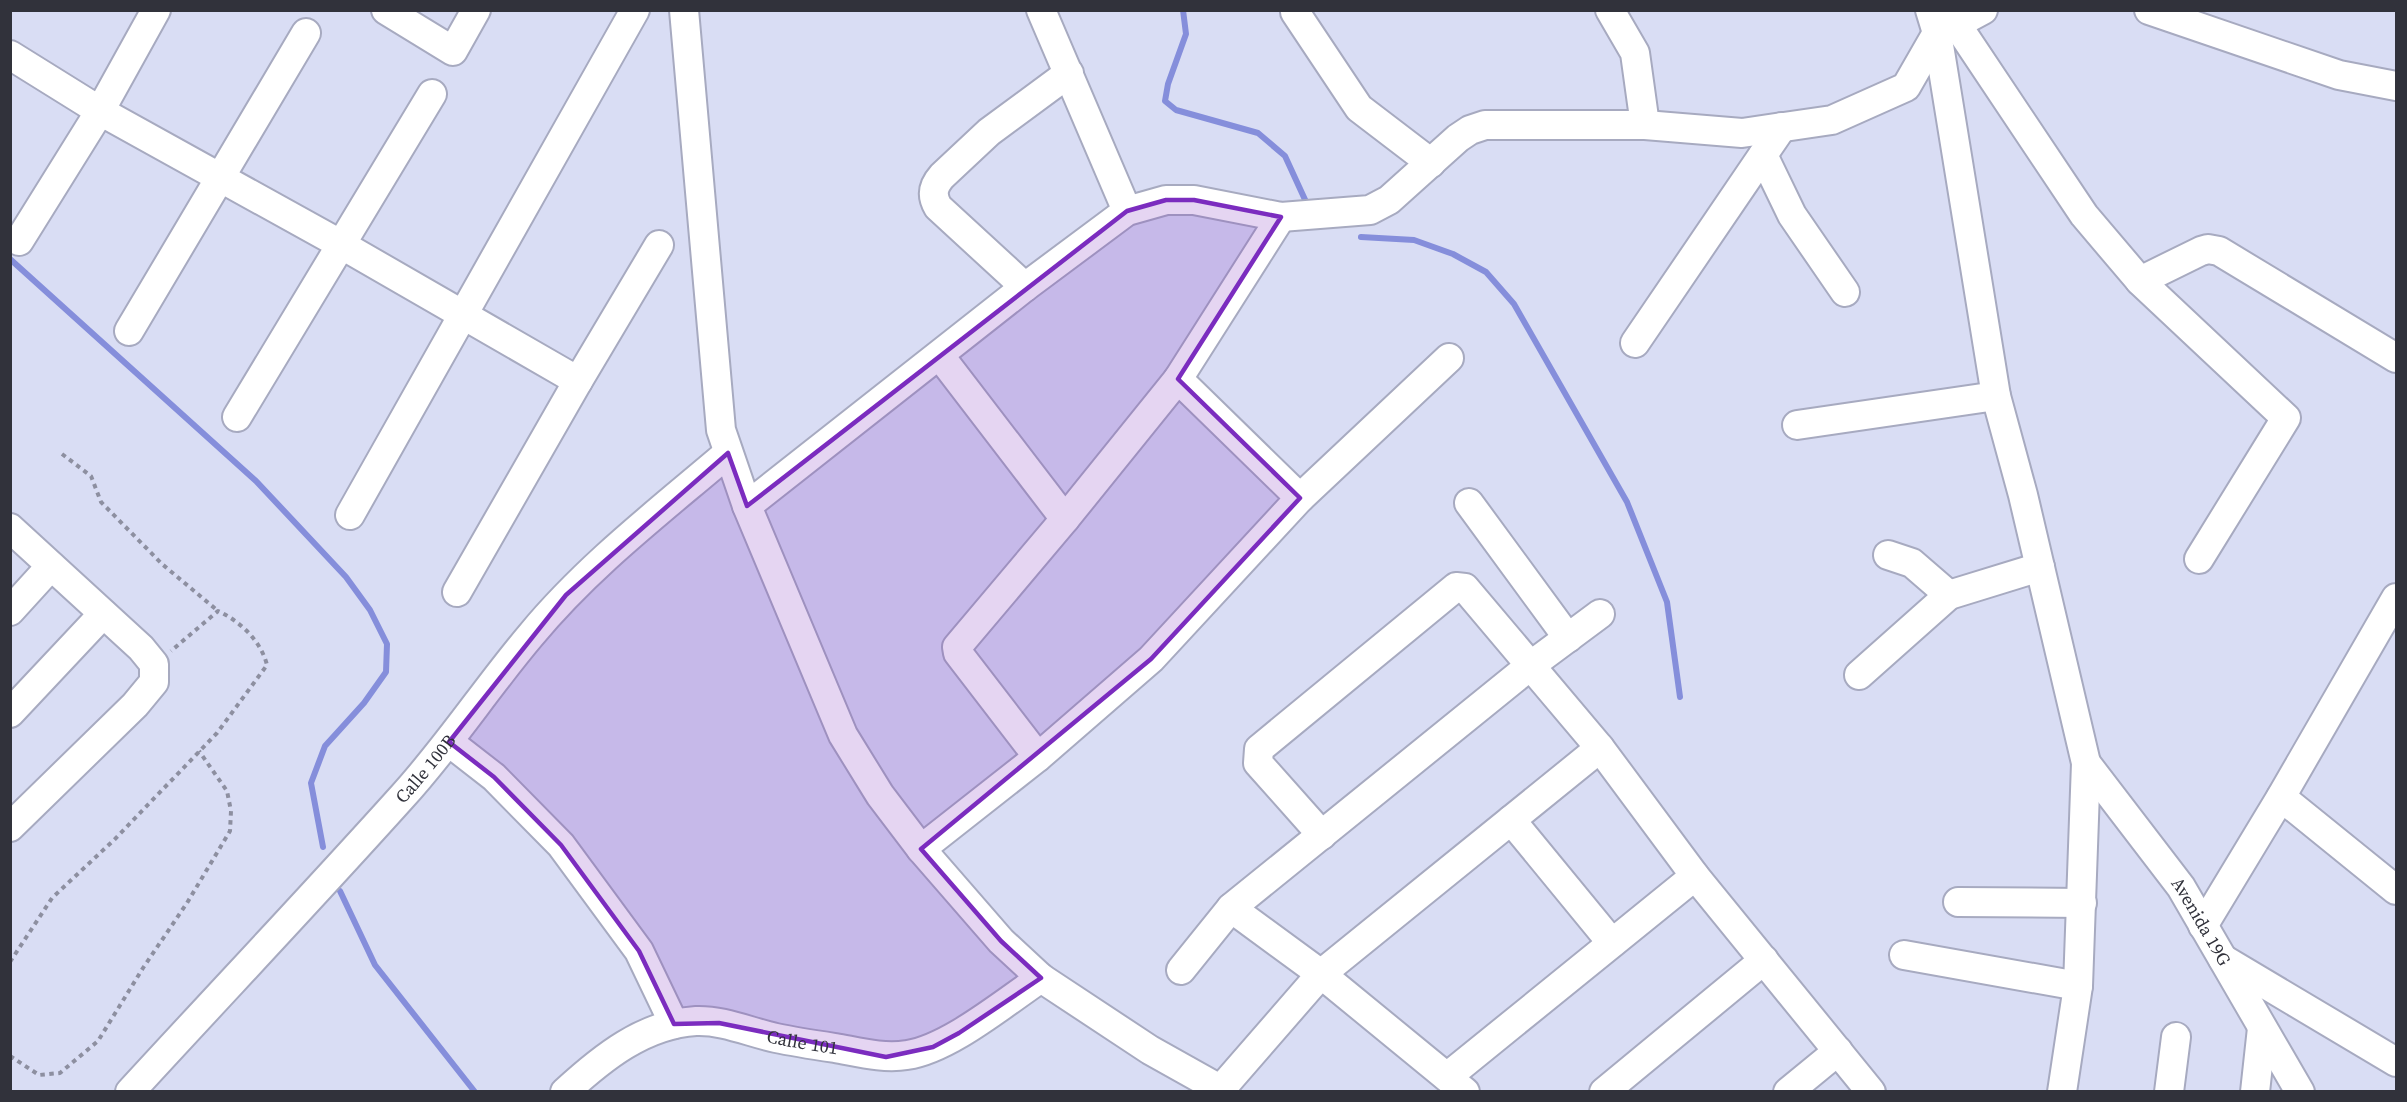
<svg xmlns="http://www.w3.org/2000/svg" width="2407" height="1102" viewBox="0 0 2407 1102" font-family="'Source Serif 4',serif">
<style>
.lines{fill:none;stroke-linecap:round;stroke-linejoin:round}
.stream{stroke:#858edb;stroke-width:6}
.minor-casing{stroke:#a7aac0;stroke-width:32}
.path{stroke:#8d8fa0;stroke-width:4;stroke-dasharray:4.5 4.5;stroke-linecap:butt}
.minor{stroke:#fff;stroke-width:28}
.marked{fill:#7b2cbf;fill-opacity:0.2;stroke:#7b2cbf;stroke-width:4.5;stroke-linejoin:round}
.labels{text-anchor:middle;stroke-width:6;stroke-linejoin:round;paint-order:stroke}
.street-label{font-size:18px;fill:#31323b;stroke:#e7ebfd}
</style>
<rect width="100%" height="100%" fill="#d9ddf4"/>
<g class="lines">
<path class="stream" d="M 1183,10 L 1186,34 L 1168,84 L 1165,101 L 1176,110 L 1258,133 L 1285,156 L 1307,204
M 1361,237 L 1414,240 L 1453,254 L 1486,272 L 1514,304 L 1627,502 L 1667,602 L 1680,697
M 10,259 L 256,481 L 346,577 L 370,610 L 387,644 L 386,672 L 364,703 L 325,746 L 311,783 L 323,847
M 340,891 L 375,965 L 475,1092"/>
<defs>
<g id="minor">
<path d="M 386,10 L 453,51 L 476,10"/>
<path d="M 684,10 L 721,430 L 747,506 L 843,735 L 880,795 L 921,849 L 1001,941 L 1041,978 L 1150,1050 L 1225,1092"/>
<path d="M 1041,10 L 1127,211"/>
<path d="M 1610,10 L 1635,53 L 1645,125"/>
<path d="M 1930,10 L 1937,33 L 1996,396 L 2023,495 L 2086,763 L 2078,986 L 2062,1092"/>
<path d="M 1947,10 L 2084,215 L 2140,281 L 2201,251 L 2208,249 L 2219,251 L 2396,358"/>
<path d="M 2149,10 L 2339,75 L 2396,86"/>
<path d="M 1295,12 L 1359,108 L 1431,163"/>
<path d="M 1957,24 L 1983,10"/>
<path d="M 10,55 L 100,111 L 342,245 L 578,381 L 457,592"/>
<path d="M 1763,155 L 1792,215 L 1845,292"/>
<path d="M 19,241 L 100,111 L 156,10"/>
<path d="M 2140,281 L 2286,418 L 2199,559"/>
<path d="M 1025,287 L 938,207 C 931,195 933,186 942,176 L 989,132 L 1069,73"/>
<path d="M 129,331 L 306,33"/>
<path d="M 1635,343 L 1782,127"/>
<path d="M 940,356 L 1065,519"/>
<path d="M 1178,379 L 1300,498"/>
<path d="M 578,381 L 659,245"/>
<path d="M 237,417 L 432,94"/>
<path d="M 1797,425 L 1996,396"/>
<path d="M 1469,503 L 1568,638"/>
<path d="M 747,506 L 1025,287 L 1127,211 L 1166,200 L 1194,200 L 1281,217 L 1370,210 L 1389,200 L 1458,138 L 1470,130 L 1485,125 L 1645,125 L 1742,133 L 1832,120 L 1906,87 L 1937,33"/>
<path d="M 350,515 L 635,10"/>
<path d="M 10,528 L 141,648 L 154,664 L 154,682 L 135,705 L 10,827"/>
<path d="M 1888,555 L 1912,563 L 1949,595"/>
<path d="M 10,611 L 51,566"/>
<path d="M 1859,675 L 1949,595 L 2040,567"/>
<path d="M 10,713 L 103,614"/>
<path d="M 449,742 L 494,777 L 561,845 L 639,951 L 674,1024"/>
<path d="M 1038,757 L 958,653 L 957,647 L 1065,519 L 1178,379 L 1281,217"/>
<path id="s1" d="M 2086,763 L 2181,887 L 2300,1092"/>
<path d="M 2281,797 L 2396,890"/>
<path d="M 1511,820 L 1612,943"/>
<path d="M 1322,835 L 1258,763 L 1259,749 L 1456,587 L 1465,588 L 1600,748 L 1695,876 L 1871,1092"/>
<path d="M 921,849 L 1038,757 L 1151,659 L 1300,498 L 1449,358"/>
<path d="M 1958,902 L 2082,903"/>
<path d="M 1231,908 L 1321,974 L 1465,1092"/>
<path d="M 2203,926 L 2281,797 L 2396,598"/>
<path d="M 1904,955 L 2078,986"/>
<path d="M 2223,959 L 2396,1062"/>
<path d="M 1181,970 L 1231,908 L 1530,666 L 1600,614"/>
<path d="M 1447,1077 L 1695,876"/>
<path d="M 1221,1089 L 1321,974 L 1600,748"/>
<path id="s2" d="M 130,1092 C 220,994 312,897 401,798 C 448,747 486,688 531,635 C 588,566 660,511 728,453"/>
<path id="s3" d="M 565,1092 C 602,1058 644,1024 696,1021 C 723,1020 749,1032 776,1038 C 795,1042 815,1045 835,1048 C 858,1052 883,1059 907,1055 C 949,1049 1005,1002 1041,978"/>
<path d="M 1604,1092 L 1764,960"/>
<path d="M 1788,1092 L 1838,1051"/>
<path d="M 2169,1092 L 2176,1037"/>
<path d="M 2255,1092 L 2262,1028"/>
</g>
</defs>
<use href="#minor" class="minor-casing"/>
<path class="path" d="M 62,454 L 91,476 L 101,502 L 162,564 L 218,611
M 10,962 L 52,898 L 115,839 L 217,733 L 267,665 C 261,641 240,621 218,611 L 171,651
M 10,1056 L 39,1075 L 60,1073 L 98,1041 L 143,968 L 187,903 L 230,831 L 231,811 L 227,791 L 199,751"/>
<use href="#minor" class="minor"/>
</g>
<path class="marked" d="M 1166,200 L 1194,200 L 1281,217 L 1178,379 L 1300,498 L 1151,659 L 921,849 L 1001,941 L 1041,978 L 959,1033 L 933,1047 L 886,1057 L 719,1023 L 674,1024 L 639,951 L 561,845 L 494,777 L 449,742 L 566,595 L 728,453 L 747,506 L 1127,211 Z"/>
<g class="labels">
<g class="street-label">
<text dy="6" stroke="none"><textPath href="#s2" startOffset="438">Calle 100B</textPath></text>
<text dy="6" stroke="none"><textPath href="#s1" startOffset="196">Avenida 19G</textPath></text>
<text dy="6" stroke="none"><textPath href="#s3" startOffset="261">Calle 101</textPath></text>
</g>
</g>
<rect width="2407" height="1102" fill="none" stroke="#31323b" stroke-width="24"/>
</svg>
